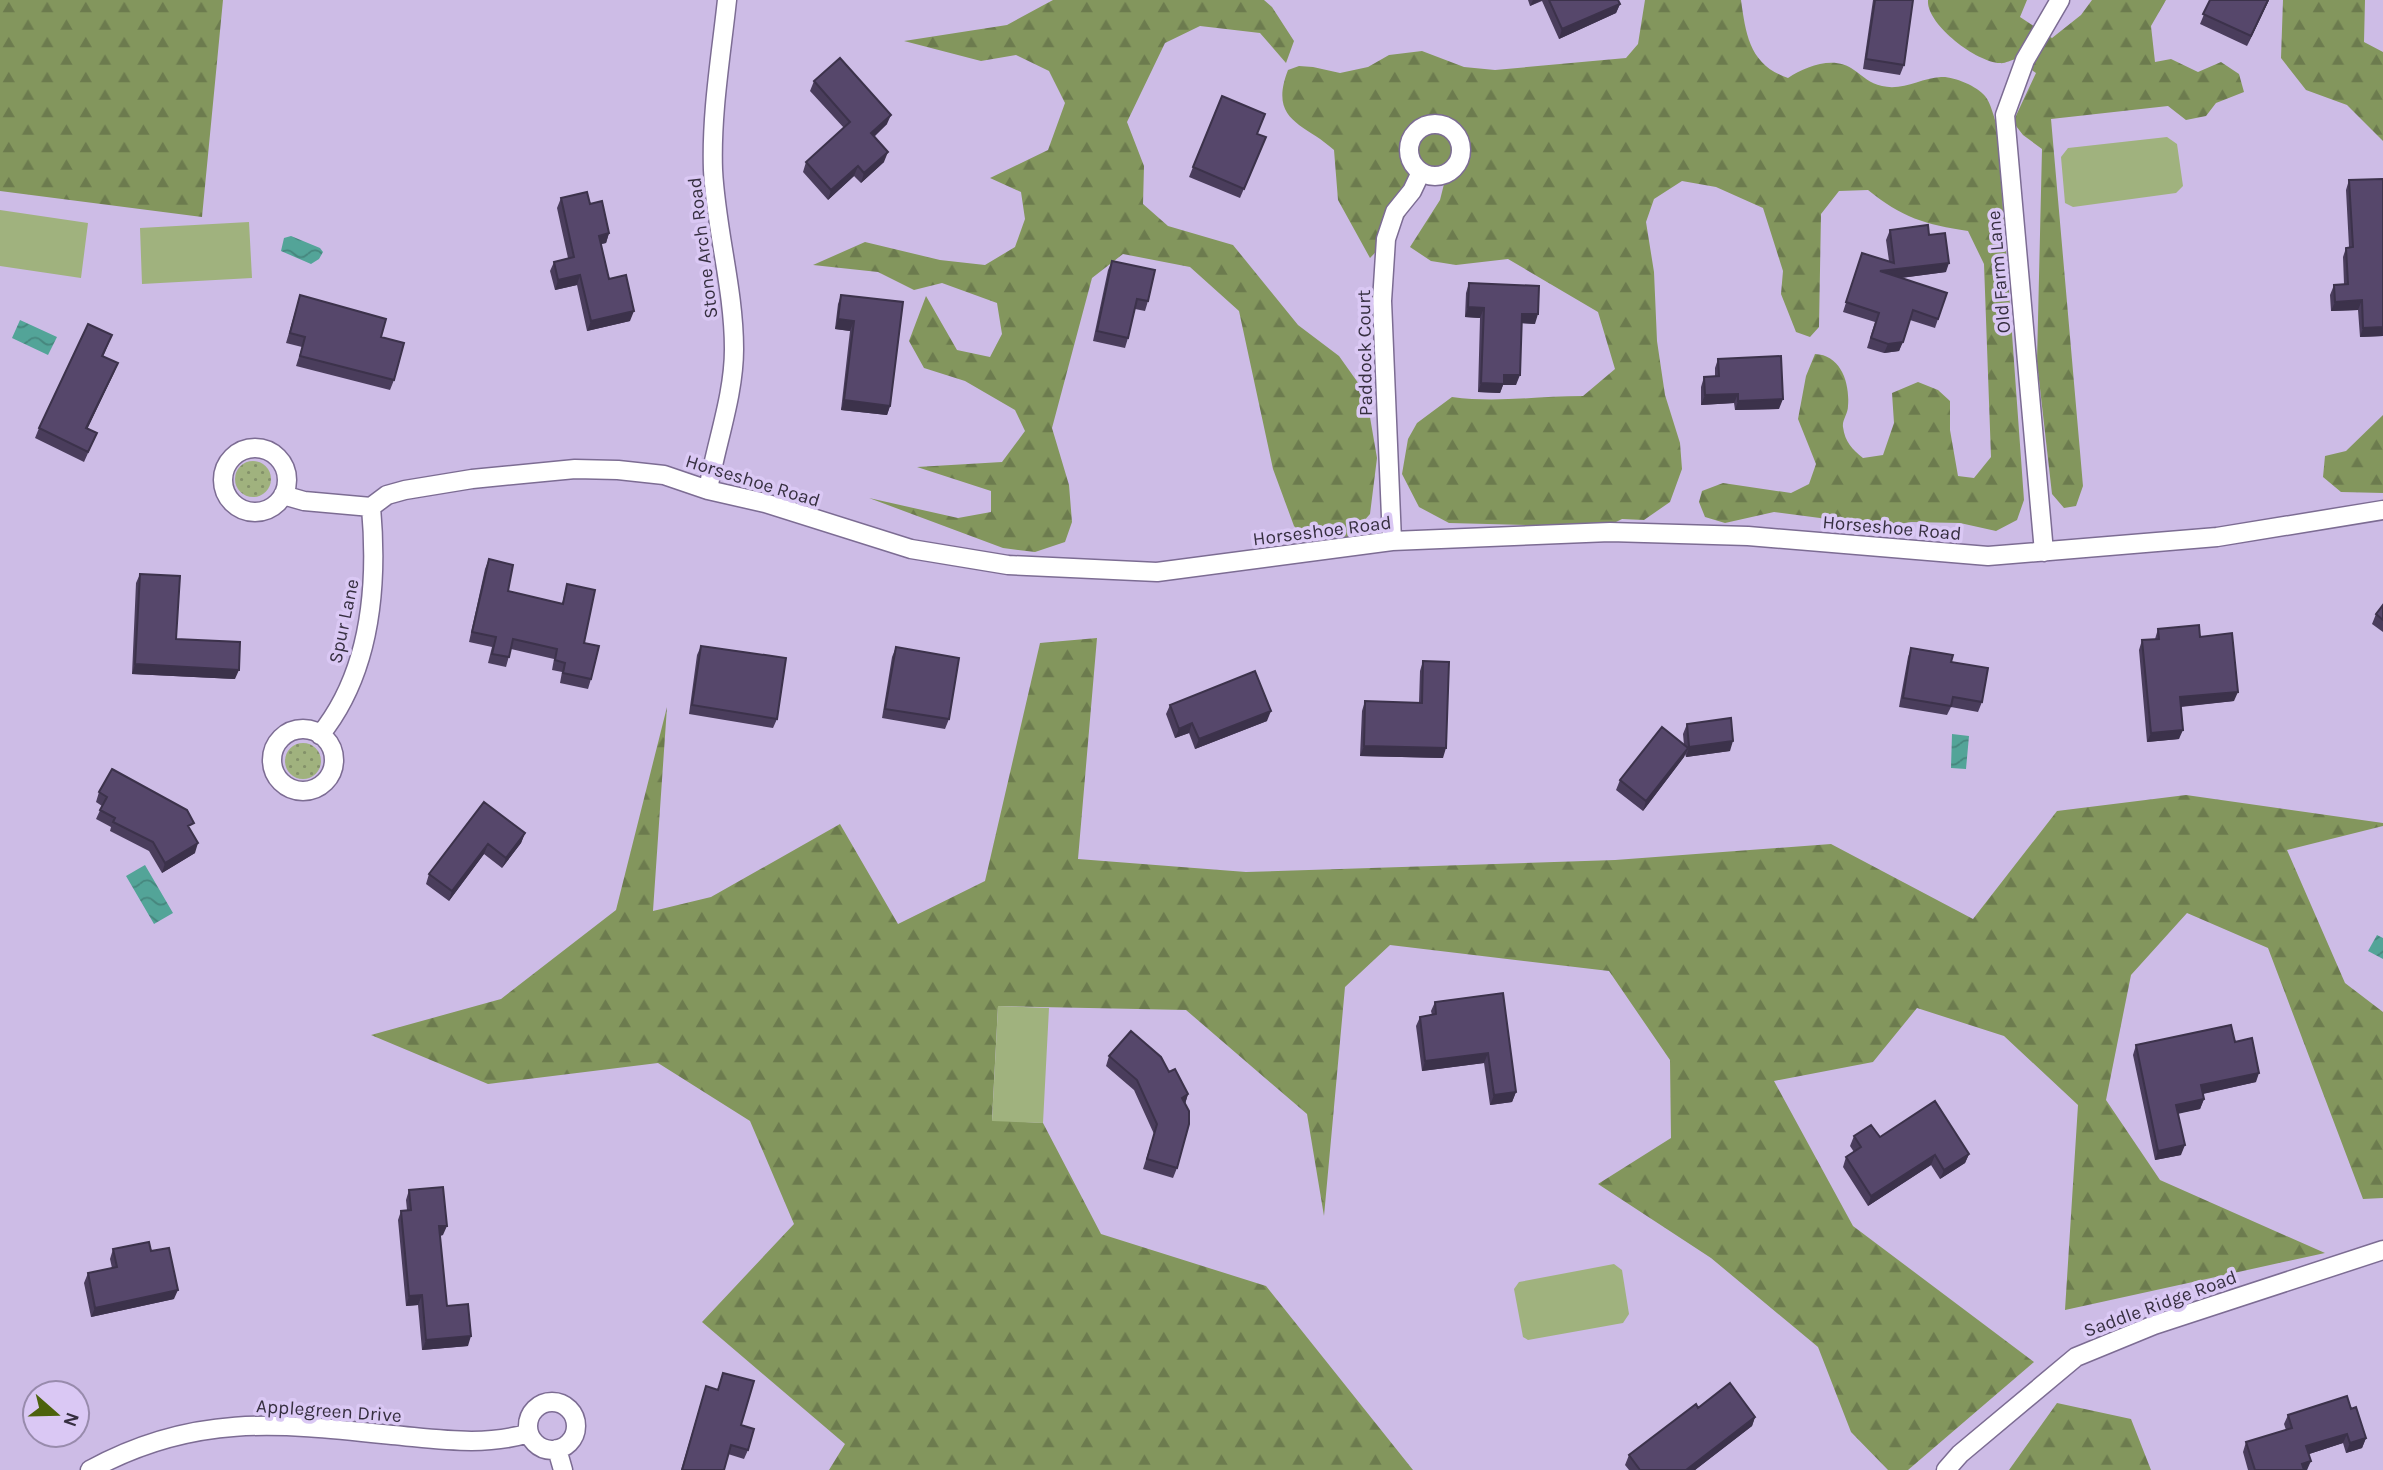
<svg xmlns="http://www.w3.org/2000/svg" width="2383" height="1470" viewBox="0 0 2383 1470" font-family="Karla,sans-serif">
<style>
.grass{fill:url(#grass-dots)}
.forest{fill:url(#forest-firs)}
.park{fill:#a0b27e}
.water{fill:url(#water-waves)}
.lines{fill:none;stroke-linecap:round;stroke-linejoin:round}
.minor-casing{stroke:#7c6c93;stroke-width:21}
.minor{stroke:#fff;stroke-width:18}
.wall{fill:#4a3d5c}
.shaded-wall{fill:#3c324b}
.building{fill:#56476b;stroke:#3c324b;stroke-width:2}
.labels{text-anchor:middle;stroke-width:7;stroke-linejoin:round;paint-order:stroke}
.street-label{font-size:19px;fill:#362f40;stroke:#dac8f4}
</style>
<defs>
<pattern id="grass-dots" width="8" height="8" patternUnits="userSpaceOnUse" patternTransform="scale(1.75)"><rect width="8" height="8" fill="#a0b27e"/><path d="M2 2h.1M6 6h.1" fill="none" stroke="#839169" stroke-width="1.8" stroke-linecap="round"/></pattern>
<pattern id="forest-firs" width="22" height="20" patternUnits="userSpaceOnUse" patternTransform="scale(1.75)"><rect width="22" height="20" fill="#83965d"/><path d="M5 1l3.5 6h-7zM16 11l3.5 6h-7z" fill="#6c7b4e"/></pattern>
<pattern id="water-waves" width="16" height="10" patternUnits="userSpaceOnUse" patternTransform="scale(1.75)"><rect width="16" height="10" fill="#53a498"/><path d="M0 5q4-4 8 0t8 0" fill="none" stroke="#46867d"/></pattern>
</defs>
<rect width="100%" height="100%" fill="#cdbce6"/>
<path class="grass" d="M235 479a18 18 0 1 1 36 0a18 18 0 1 1-36 0Z
M285 761a18 18 0 1 1 36 0a18 18 0 1 1-36 0Z"/>
<path class="forest" d="M 0,0 L 223,0 L 202,217 L 0,191 Z
M 1053,0 L 1264,0 L 1272,7 L 1294,41 L 1286,63 L 1260,33 L 1200,26 L 1165,43 L 1127,122 L 1144,166 L 1143,204 L 1168,226 L 1233,245 L 1298,325 L 1339,356 L 1366,394 L 1377,458 L 1370,514 L 1348,539 L 1309,542 L 1294,526 L 1273,469 L 1239,311 L 1190,267 L 1123,254 L 1092,278 L 1052,428 L 1069,485 L 1072,522 L 1065,542 L 1035,552 L 1003,548 L 869,498 L 958,518 L 991,512 L 991,491 L 917,467 L 1002,462 L 1025,431 L 1015,410 L 965,381 L 924,368 L 909,341 L 926,296 L 957,350 L 990,357 L 1002,334 L 997,303 L 942,283 L 914,290 L 878,272 L 813,265 L 865,242 L 940,260 L 985,265 L 1015,247 L 1025,219 L 1021,192 L 990,178 L 1048,150 L 1065,103 L 1049,71 L 1016,55 L 981,61 L 904,41 L 1007,25 Z
M 1645,0 L 1741,0 C 1746,36 1750,65 1788,78 C 1806,66 1835,55 1854,70 C 1864,77 1869,83 1882,86 C 1903,91 1921,78 1941,77 C 1953,76 1977,86 1985,96 C 1991,103 1994,118 1997,126 L 2024,500 L 2017,520 L 1996,531 L 1960,523 L 1911,522 L 1861,530 L 1820,518 L 1774,512 L 1725,523 L 1705,517 L 1699,502 L 1702,491 L 1723,483 L 1791,493 L 1809,484 L 1816,464 L 1798,419 L 1806,376 L 1815,354 C 1841,355 1850,383 1848,406 C 1848,414 1842,420 1843,427 C 1845,442 1852,449 1863,458 L 1883,455 L 1894,423 L 1892,393 L 1918,382 L 1938,390 L 1950,401 L 1950,430 L 1958,476 L 1974,478 L 1991,457 L 1984,264 L 1968,231 C 1926,225 1901,217 1868,190 L 1839,191 L 1821,214 L 1819,327 L 1810,337 L 1796,332 L 1781,294 L 1783,271 L 1763,208 L 1716,187 L 1682,181 L 1654,199 L 1646,222 L 1654,272 L 1657,341 L 1665,395 L 1680,443 L 1682,469 L 1670,502 L 1644,520 L 1622,519 L 1606,527 L 1449,523 L 1419,507 L 1402,474 L 1408,439 L 1417,423 L 1452,397 C 1496,403 1539,396 1583,396 L 1615,369 L 1598,312 L 1508,259 L 1456,265 L 1431,261 L 1410,247 L 1440,200 L 1447,172 L 1427,180 L 1396,231 L 1370,258 L 1338,200 L 1334,150 C 1305,123 1268,122 1288,70 L 1299,66 L 1313,67 L 1340,73 L 1368,67 L 1389,55 L 1422,51 L 1464,67 L 1495,70 L 1626,58 L 1638,44 Z
M 1928,0 L 2027,0 L 2020,17 L 2052,38 L 2081,15 L 2092,0 L 2166,0 L 2151,26 L 2155,62 L 2171,59 L 2198,72 L 2221,62 L 2239,74 L 2244,92 L 2216,103 L 2206,116 L 2186,120 L 2168,106 L 2051,119 L 2083,486 L 2076,506 L 2064,508 L 2052,494 L 2037,362 L 2042,149 L 2023,135 L 2013,122 L 2036,73 L 2016,59 C 2011,60 2004,64 2000,63 C 1976,62 1926,24 1928,0 Z
M 2283,0 L 2365,0 L 2364,42 L 2383,52 L 2383,141 L 2347,105 L 2306,90 L 2281,58 Z
M 2383,415 L 2383,493 L 2341,492 L 2323,477 L 2325,456 L 2346,451 Z
M 1097,638 L 1078,859 L 1246,872 L 1615,860 L 1831,844 L 1973,919 L 2057,811 L 2186,795 L 2383,823 L 2383,826 L 2287,850 L 2345,983 L 2383,1012 L 2383,1198 L 2363,1199 L 2268,948 L 2187,913 L 2131,975 L 2106,1100 L 2160,1180 L 2325,1253 L 2065,1310 L 2078,1105 L 2004,1036 L 1917,1008 L 1873,1062 L 1774,1081 L 1853,1226 L 2034,1362 L 1908,1470 L 1888,1470 L 1851,1432 L 1818,1347 L 1711,1258 L 1598,1184 L 1671,1138 L 1670,1060 L 1609,971 L 1390,945 L 1345,987 L 1324,1216 L 1307,1114 L 1186,1010 L 998,1006 L 992,1120 L 1043,1123 L 1101,1234 L 1266,1286 L 1413,1470 L 829,1470 L 845,1444 L 702,1322 L 794,1224 L 750,1121 L 658,1063 L 488,1084 L 371,1035 L 501,999 L 616,910 L 667,707 L 653,911 L 711,897 L 840,824 L 898,924 L 985,881 L 1040,643 Z
M 2057,1403 L 2131,1419 L 2151,1470 L 2009,1470 Z"/>
<path class="park" d="M 2167,137 L 2177,144 L 2183,186 L 2176,193 L 2073,207 L 2065,203 L 2061,157 L 2068,148 Z
M 0,210 L 88,223 L 81,278 L 0,266 Z
M 249,222 L 252,278 L 142,284 L 140,228 Z
M 998,1006 L 1049,1008 L 1043,1123 L 992,1121 Z
M 1614,1264 L 1622,1270 L 1629,1314 L 1623,1323 L 1528,1340 L 1523,1337 L 1514,1289 L 1519,1282 Z"/>
<path class="water" d="M 291,236 L 320,248 L 323,252 L 319,259 L 311,264 L 281,251 L 284,238 Z
M 20,320 L 57,337 L 48,355 L 12,338 Z
M 1952,734 L 1969,736 L 1966,769 L 1951,768 Z
M 145,865 L 173,913 L 154,924 L 126,876 Z
M 2377,935 L 2383,938 L 2383,959 L 2368,951 Z"/>
<g class="lines">
<defs>
<path id="minor" d="M1409 150a26 26 0 1 1 52 0a26 26 0 1 1-52 0Z
M223 480a32 32 0 1 1 64 0a32 32 0 1 1-64 0Z
M 708,490 C 716,443 734,396 734,349 C 734,289 716,230 713,170 C 711,114 721,56 727,0
M 283,495 L 304,501 L 371,507 L 387,495 L 405,490 L 472,479 L 575,469 L 618,470 L 664,475 L 708,490 L 765,503 L 911,549 L 1008,565 L 1157,572 L 1392,541 L 1610,532 L 1748,536 L 1988,556 L 2217,537 L 2383,510
M 1392,541 L 1382,301 L 1386,239 L 1395,212 L 1412,191 L 1421,172
M 2044,552 L 2005,115 L 2025,60 L 2060,0
M272 760a31 31 0 1 1 62 0a31 31 0 1 1-62 0Z
M 320,735 C 371,672 378,585 371,507
M528 1426a24 24 0 1 1 48 0a24 24 0 1 1-48 0Z
M 557,1449 L 563,1470
M 90,1470 C 194,1413 279,1423 392,1435 C 438,1439 484,1447 529,1433
M 1946,1470 L 1960,1454 L 2076,1357 L 2154,1325 L 2383,1250"/>
</defs>
<use href="#minor" class="minor-casing"/>
<use href="#minor" class="minor"/>
</g>
<path class="wall" d="M 1528,0 L 1618,0 L 1620,4 L 1616,13 L 1559,39 L 1542,1 L 1530,6 Z
M 1873,0 L 1913,0 L 1904,65 L 1900,75 L 1863,69 Z
M 2210,0 L 2269,0 L 2247,46 L 2200,24 Z
M 814,81 L 887,124 L 874,137 L 884,162 L 861,183 L 854,176 L 828,200 L 803,172 L 806,162 L 844,128 L 810,91 Z
M 1257,134 L 1266,137 L 1240,198 L 1189,177 L 1193,167 Z
M 2349,180 L 2383,336 L 2360,337 L 2358,310 L 2331,311 L 2330,295 L 2334,285 L 2344,284 L 2343,257 L 2346,248 L 2349,247 L 2346,190 Z
M 561,198 L 590,204 L 609,233 L 606,243 L 601,244 L 609,279 L 630,321 L 587,331 L 577,285 L 555,290 L 550,271 L 554,262 L 568,258 L 557,208 Z
M 1890,230 L 1929,235 L 1946,272 L 1901,278 L 1947,293 L 1935,328 L 1910,320 L 1899,351 L 1884,353 L 1867,348 L 1875,322 L 1843,312 L 1862,253 L 1889,261 L 1886,240 Z
M 1112,261 L 1148,301 L 1145,311 L 1135,309 L 1128,338 L 1125,348 L 1093,341 L 1108,270 Z
M 1469,283 L 1535,324 L 1522,323 L 1516,385 L 1503,385 L 1500,393 L 1478,392 L 1480,318 L 1465,317 L 1466,293 Z
M 300,295 L 381,337 L 394,380 L 390,390 L 296,366 L 302,347 L 286,343 Z
M 841,295 L 890,406 L 887,415 L 841,410 L 850,331 L 835,329 L 838,304 Z
M 112,335 L 103,357 L 118,363 L 87,429 L 97,433 L 84,462 L 35,438 L 39,428 Z
M 1718,359 L 1779,409 L 1735,410 L 1734,403 L 1701,405 L 1701,387 L 1704,377 L 1715,377 L 1715,368 Z
M 489,559 L 508,591 L 562,604 L 567,584 L 584,643 L 591,679 L 588,689 L 560,683 L 562,672 L 552,670 L 554,659 L 511,649 L 506,667 L 488,663 L 492,647 L 469,642 L 485,569 Z
M 140,574 L 176,639 L 235,679 L 132,674 L 136,583 Z
M 2383,605 L 2383,632 L 2372,624 L 2376,614 Z
M 2158,629 L 2200,637 L 2234,701 L 2181,707 L 2179,739 L 2147,742 L 2139,650 L 2142,640 L 2155,639 Z
M 701,646 L 777,719 L 773,728 L 689,714 L 697,655 Z
M 896,647 L 949,719 L 945,729 L 882,718 L 892,657 Z
M 1911,648 L 1951,662 L 1982,702 L 1978,712 L 1951,707 L 1947,715 L 1899,707 L 1908,657 Z
M 1423,661 L 1443,758 L 1360,756 L 1362,711 L 1365,701 L 1419,703 L 1420,671 Z
M 1170,705 L 1267,721 L 1195,749 L 1189,733 L 1175,738 L 1166,714 Z
M 1687,724 L 1730,751 L 1686,757 L 1685,754 L 1684,757 L 1643,811 L 1616,790 L 1620,780 L 1684,745 L 1683,734 Z
M 99,792 L 191,831 L 195,853 L 162,873 L 149,851 L 110,831 L 111,827 L 96,819 L 102,806 L 96,802 Z
M 484,802 L 525,833 L 521,843 L 502,868 L 484,854 L 449,901 L 426,884 L 429,874 Z
M 1503,993 L 1516,1092 L 1512,1102 L 1490,1105 L 1484,1063 L 1422,1071 L 1416,1026 L 1420,1017 L 1432,1015 L 1431,1011 L 1435,1002 Z
M 2235,1042 L 2256,1082 L 2203,1094 L 2204,1099 L 2200,1109 L 2178,1113 L 2181,1155 L 2155,1160 L 2133,1055 L 2136,1045 Z
M 1109,1056 L 1188,1094 L 1185,1104 L 1177,1168 L 1173,1178 L 1143,1169 L 1154,1134 L 1134,1090 L 1106,1066 Z
M 1854,1136 L 1880,1137 L 1969,1154 L 1965,1163 L 1940,1179 L 1931,1165 L 1868,1206 L 1843,1167 L 1846,1157 L 1854,1152 L 1850,1146 Z
M 409,1190 L 443,1235 L 440,1236 L 447,1306 L 468,1346 L 422,1350 L 418,1305 L 406,1306 L 398,1220 L 401,1211 L 407,1210 L 406,1200 Z
M 113,1249 L 151,1251 L 174,1299 L 91,1317 L 84,1283 L 88,1273 L 112,1268 L 110,1259 Z
M 723,1373 L 741,1425 L 748,1450 L 744,1459 L 728,1454 L 724,1470 L 681,1470 L 706,1386 L 718,1390 Z
M 1698,1408 L 1755,1417 L 1752,1426 L 1695,1470 L 1629,1470 L 1625,1465 L 1629,1455 Z
M 2351,1409 L 2366,1438 L 2362,1448 L 2346,1453 L 2343,1443 L 2309,1454 L 2307,1470 L 2248,1470 L 2243,1452 L 2246,1442 L 2286,1430 L 2284,1424 L 2288,1415 Z"/>
<path class="shaded-wall" d="M 1533,0 L 1542,0 L 1530,6 Z
M 2268,0 L 2269,0 L 2247,46 L 2251,36 Z
M 1620,4 L 1616,13 L 1559,39 L 1562,29 Z
M 891,115 L 887,124 L 867,143 L 871,133 Z
M 888,152 L 884,162 L 861,183 L 864,173 Z
M 858,166 L 854,176 L 828,200 L 831,190 Z
M 609,233 L 606,243 L 596,245 L 599,236 Z
M 1949,263 L 1946,272 L 1877,281 L 1880,271 Z
M 580,275 L 577,285 L 555,290 L 558,280 Z
M 2362,300 L 2358,310 L 2331,311 L 2335,302 Z
M 1468,307 L 1484,308 L 1480,318 L 1465,317 Z
M 634,311 L 630,321 L 587,331 L 591,321 Z
M 1522,314 L 1538,314 L 1535,324 L 1519,323 Z
M 838,319 L 854,321 L 850,331 L 835,329 Z
M 2383,327 L 2383,336 L 2360,337 L 2363,328 Z
M 1903,342 L 1899,351 L 1884,353 L 1888,344 Z
M 118,363 L 114,373 L 83,438 L 86,428 Z
M 1504,375 L 1520,375 L 1516,385 L 1503,385 L 1500,393 L 1478,392 L 1481,383 Z
M 1738,394 L 1734,403 L 1701,405 L 1705,395 Z
M 1783,399 L 1779,409 L 1735,410 L 1738,401 Z
M 844,400 L 890,406 L 887,415 L 841,410 Z
M 135,664 L 239,670 L 235,679 L 132,674 Z
M 2238,692 L 2234,701 L 2176,707 L 2180,697 Z
M 1271,711 L 1267,721 L 1195,749 L 1199,739 Z
M 1192,723 L 1189,733 L 1175,738 L 1179,729 Z
M 2183,730 L 2179,739 L 2147,742 L 2151,733 Z
M 1733,741 L 1730,751 L 1686,757 L 1689,747 Z
M 1364,746 L 1446,748 L 1443,758 L 1360,756 Z
M 1688,748 L 1684,757 L 1643,811 L 1646,801 Z
M 525,833 L 521,843 L 502,868 L 506,858 Z
M 198,843 L 195,853 L 162,873 L 165,863 Z
M 488,844 L 484,854 L 449,901 L 452,891 Z
M 1488,1053 L 1484,1063 L 1422,1071 L 1425,1061 Z
M 2259,1073 L 2256,1082 L 2197,1095 L 2201,1085 Z
M 1516,1092 L 1512,1102 L 1490,1105 L 1494,1095 Z
M 1188,1094 L 1185,1104 L 1182,1098 Z
M 2204,1099 L 2200,1109 L 2173,1115 L 2176,1105 Z
M 2185,1145 L 2181,1155 L 2155,1160 L 2158,1151 Z
M 1969,1154 L 1965,1163 L 1940,1179 L 1944,1170 Z
M 1935,1155 L 1931,1165 L 1868,1206 L 1871,1196 Z
M 439,1226 L 447,1226 L 443,1235 L 436,1236 Z
M 178,1290 L 174,1299 L 91,1317 L 95,1308 Z
M 422,1295 L 418,1305 L 406,1306 L 409,1296 Z
M 471,1336 L 468,1346 L 422,1350 L 426,1340 Z
M 1755,1417 L 1752,1426 L 1695,1470 L 1686,1470 Z
M 2347,1434 L 2343,1443 L 2303,1456 L 2306,1446 Z
M 2366,1438 L 2362,1448 L 2346,1453 L 2350,1443 Z
M 2311,1461 L 2307,1470 L 2300,1470 L 2302,1464 Z"/>
<path class="building" d="M 1549,0 L 1618,0 L 1620,4 L 1562,29 Z
M 1875,0 L 1913,0 L 1904,65 L 1866,59 Z
M 2210,0 L 2268,0 L 2251,36 L 2203,14 Z
M 840,58 L 891,115 L 871,133 L 888,152 L 864,173 L 858,166 L 831,190 L 806,162 L 850,122 L 814,81 Z
M 1222,96 L 1265,114 L 1257,134 L 1266,137 L 1244,189 L 1193,167 Z
M 2383,179 L 2383,327 L 2363,328 L 2362,300 L 2335,302 L 2334,285 L 2348,284 L 2346,248 L 2353,247 L 2349,180 Z
M 587,192 L 590,204 L 602,201 L 609,233 L 599,236 L 609,279 L 626,275 L 634,311 L 591,321 L 580,275 L 558,280 L 554,262 L 574,257 L 561,198 Z
M 1928,225 L 1929,235 L 1945,233 L 1949,263 L 1880,271 L 1947,293 L 1938,319 L 1913,310 L 1903,342 L 1888,344 L 1871,338 L 1879,313 L 1846,302 L 1862,253 L 1894,263 L 1890,230 Z
M 1112,261 L 1155,270 L 1148,301 L 1137,299 L 1128,338 L 1097,331 Z
M 1469,283 L 1539,286 L 1538,314 L 1522,314 L 1520,375 L 1504,375 L 1504,384 L 1481,383 L 1484,308 L 1468,307 Z
M 300,295 L 386,319 L 381,337 L 404,343 L 394,380 L 300,356 L 305,337 L 290,333 Z
M 841,295 L 903,302 L 890,406 L 844,400 L 854,321 L 838,319 Z
M 88,324 L 112,335 L 102,356 L 118,363 L 86,428 L 97,433 L 88,452 L 39,428 Z
M 1781,356 L 1783,399 L 1738,401 L 1738,394 L 1705,395 L 1704,377 L 1719,376 L 1718,359 Z
M 489,559 L 513,565 L 508,591 L 563,604 L 567,584 L 595,590 L 584,643 L 599,646 L 591,679 L 563,673 L 565,663 L 555,660 L 557,649 L 513,639 L 509,657 L 492,654 L 496,637 L 472,632 Z
M 140,574 L 180,576 L 176,639 L 240,642 L 239,670 L 135,664 Z
M 2383,605 L 2383,620 L 2376,614 Z
M 2199,625 L 2200,637 L 2232,633 L 2238,692 L 2180,697 L 2183,730 L 2151,733 L 2142,640 L 2159,639 L 2158,629 Z
M 701,646 L 786,658 L 777,719 L 692,705 Z
M 896,647 L 959,658 L 949,719 L 885,709 Z
M 1911,648 L 1953,655 L 1951,662 L 1988,668 L 1982,702 L 1953,697 L 1951,706 L 1903,698 Z
M 1423,661 L 1449,662 L 1446,748 L 1364,746 L 1365,701 L 1422,703 Z
M 1255,671 L 1271,711 L 1199,739 L 1192,723 L 1179,729 L 1170,705 Z
M 1731,718 L 1733,741 L 1689,747 L 1687,724 Z
M 1662,727 L 1688,748 L 1646,801 L 1620,780 Z
M 112,769 L 187,810 L 194,823 L 188,826 L 198,843 L 165,863 L 153,842 L 113,822 L 115,818 L 100,810 L 107,797 L 99,792 Z
M 484,802 L 525,833 L 506,858 L 488,844 L 452,891 L 429,874 Z
M 1503,993 L 1516,1092 L 1494,1095 L 1488,1053 L 1425,1061 L 1420,1017 L 1436,1014 L 1435,1002 Z
M 2231,1025 L 2235,1042 L 2252,1038 L 2259,1073 L 2201,1085 L 2204,1099 L 2176,1105 L 2185,1145 L 2158,1151 L 2136,1045 Z
M 1131,1031 L 1161,1057 L 1169,1072 L 1175,1069 L 1188,1094 L 1182,1098 L 1189,1111 L 1189,1124 L 1177,1168 L 1147,1159 L 1157,1124 L 1137,1080 L 1109,1056 Z
M 1935,1101 L 1969,1154 L 1944,1170 L 1935,1155 L 1871,1196 L 1846,1157 L 1861,1147 L 1854,1136 L 1871,1125 L 1880,1137 Z
M 443,1187 L 447,1226 L 439,1226 L 447,1306 L 468,1304 L 471,1336 L 426,1340 L 422,1295 L 409,1296 L 401,1211 L 411,1210 L 409,1190 Z
M 149,1242 L 151,1251 L 169,1248 L 178,1290 L 95,1308 L 88,1273 L 117,1267 L 113,1249 Z
M 723,1373 L 754,1381 L 741,1425 L 754,1429 L 748,1450 L 731,1445 L 724,1470 L 682,1470 L 706,1386 L 718,1390 Z
M 1730,1383 L 1755,1417 L 1686,1470 L 1640,1470 L 1629,1455 L 1696,1404 L 1698,1408 Z
M 2347,1396 L 2351,1409 L 2356,1407 L 2366,1438 L 2350,1443 L 2347,1434 L 2306,1446 L 2311,1461 L 2302,1464 L 2304,1470 L 2255,1470 L 2246,1442 L 2292,1428 L 2288,1415 Z"/>
<g class="labels">
<g class="street-label">
<text transform="translate(702 248) rotate(-97)" y="7">Stone Arch Road</text>
<text transform="translate(1998 272) rotate(-95)" y="7">Old Farm Lane</text>
<text transform="translate(1364 353) rotate(-91)" y="7">Paddock Court</text>
<text transform="translate(753 480) rotate(17)" y="7">Horseshoe Road</text>
<text transform="translate(1892 527) rotate(5)" y="7">Horseshoe Road</text>
<text transform="translate(1322 530) rotate(-7)" y="7">Horseshoe Road</text>
<text transform="translate(343 621) rotate(-78)" y="7">Spur Lane</text>
<text transform="translate(2160 1303) rotate(-20)" y="7">Saddle Ridge Road</text>
<text transform="translate(329 1410) rotate(4)" y="7">Applegreen Drive</text>
</g>
</g>
<g transform="translate(56 1414) rotate(110)"><circle r="33" fill="#dac8f4" stroke="#988bac" stroke-width="2"/>
<path d="M0-5L12 26L0 18L-12 26Z" fill="#4c620c"/>
<text y="-10" font-size="19" font-weight="bold" text-anchor="middle" fill="#362f40">N</text>
</g>
</svg>
